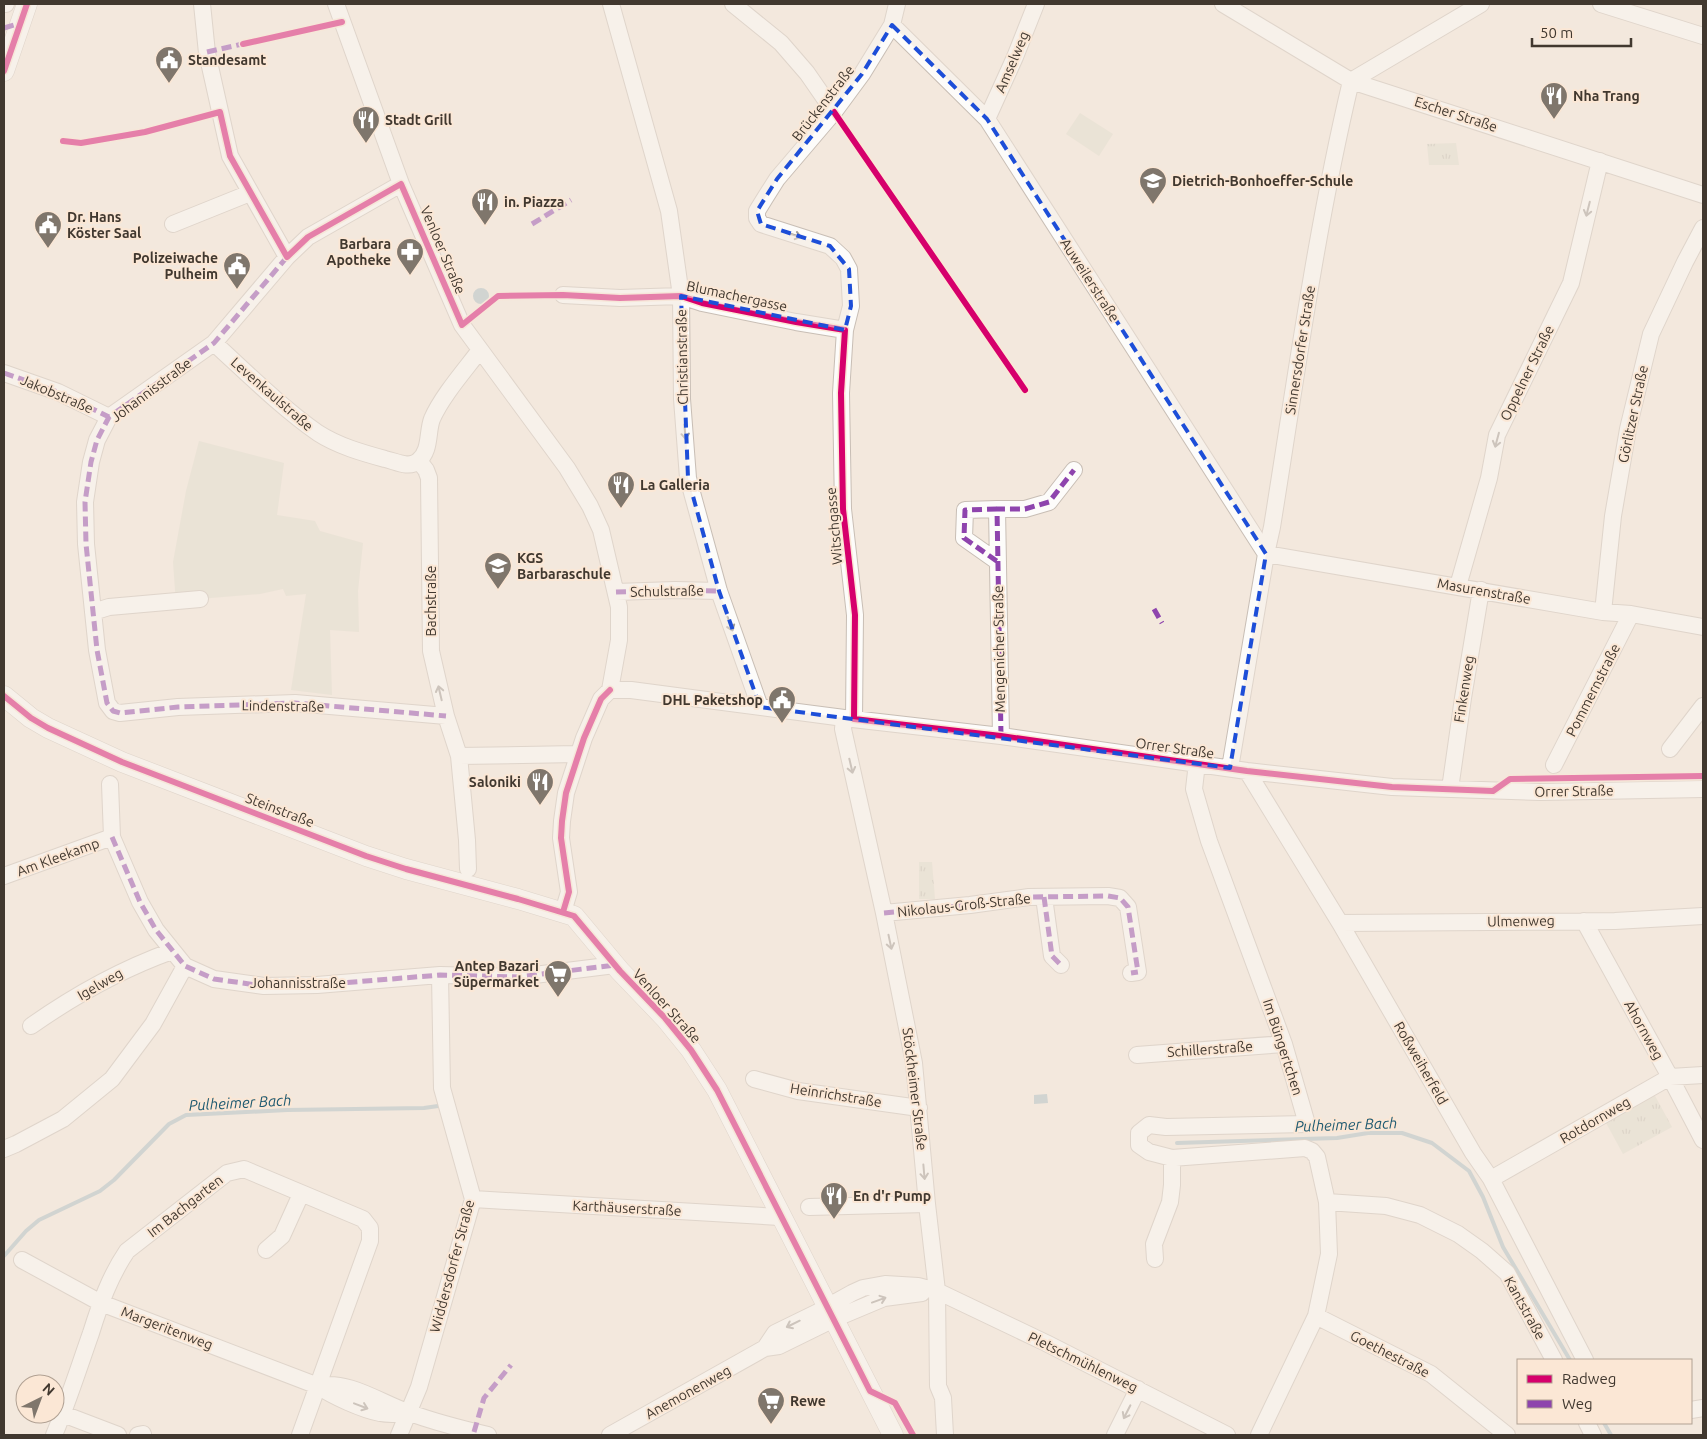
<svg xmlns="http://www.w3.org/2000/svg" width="1707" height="1439" viewBox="0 0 1707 1439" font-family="Ubuntu,sans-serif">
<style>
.grass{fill:#e1ddce}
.park{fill:url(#park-tufts)}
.water{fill:#a9bcc3}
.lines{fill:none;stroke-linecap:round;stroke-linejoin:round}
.stream{stroke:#a9bcc3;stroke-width:4}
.minor-casing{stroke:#c8beb5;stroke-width:18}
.major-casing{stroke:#c8beb5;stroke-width:21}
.minor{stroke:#fdfcfa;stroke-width:16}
.major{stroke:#fdfcfa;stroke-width:20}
.quiet{stroke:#8e44ad;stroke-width:5;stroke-dasharray:10 5;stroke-linecap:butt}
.cycleway-casing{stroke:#fbe7d5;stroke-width:9}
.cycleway{stroke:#d6006c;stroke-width:6}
.oneway{stroke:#9f9a94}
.marked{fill:none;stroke:#1d4ed8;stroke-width:4;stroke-dasharray:10 6;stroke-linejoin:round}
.labels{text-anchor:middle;stroke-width:4;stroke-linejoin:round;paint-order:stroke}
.poi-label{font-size:14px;font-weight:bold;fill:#41382f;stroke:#fbe7d5;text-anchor:start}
.street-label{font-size:14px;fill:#41382f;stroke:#fbe7d5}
.water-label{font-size:15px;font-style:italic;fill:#1e5a71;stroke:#fbe7d5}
</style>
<defs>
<pattern id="park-tufts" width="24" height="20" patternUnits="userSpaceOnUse" patternTransform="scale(1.25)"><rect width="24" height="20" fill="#e1ddce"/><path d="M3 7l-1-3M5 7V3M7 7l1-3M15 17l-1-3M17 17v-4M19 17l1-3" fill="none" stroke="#c2beb1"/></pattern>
</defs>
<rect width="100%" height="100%" fill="#f3e8dd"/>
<path class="grass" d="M 1080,113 L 1113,134 L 1099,156 L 1066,134 Z
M 199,441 L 284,463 L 277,515 L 315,521 L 320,531 L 363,543 L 358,591 L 359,632 L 330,630 L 332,695 L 291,690 L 306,594 L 286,596 L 283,589 L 260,594 L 211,598 L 176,604 L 173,562 L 186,491 Z"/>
<path class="park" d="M 1456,143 L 1459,165 L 1429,165 L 1427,144 Z
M 919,862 L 932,862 L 935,899 L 919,899 Z
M 1654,1094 L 1672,1127 L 1623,1154 L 1605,1121 Z"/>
<path class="water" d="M473 296a8 8 0 1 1 16 0a8 8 0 1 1-16 0Z
M 1047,1094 L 1048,1103 L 1034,1104 L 1034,1095 Z"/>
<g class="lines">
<path class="stream" d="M 1177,1143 L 1337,1138 L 1368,1133 L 1402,1133 L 1432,1143 L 1469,1171 L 1483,1197 L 1503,1247 L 1570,1360
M 4,1256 L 26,1231 L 39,1220 L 100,1191 L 114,1180 L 169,1124 L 186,1115 L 287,1110 L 424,1108 L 438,1106
M 1604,1423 L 1611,1435"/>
<defs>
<path id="minor" d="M 4,4 L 6,4
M 202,4 L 207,53 L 230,156 L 287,257
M 336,4 L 401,184 L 462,325 L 567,468 L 590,506 L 601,530 L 619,607 L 619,640 L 610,690 L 601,699 L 584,738 L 566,793 L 562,821 L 561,838 L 569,892 L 563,912
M 611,4 L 669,211 L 681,296 L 682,399 L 688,478 L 719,591 L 760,707
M 733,4 L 781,43 L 807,73 L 834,112
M 1223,4 L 1351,81 L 1703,195
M 1601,4 L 1703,36
M 892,25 L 987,119 L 1266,554 L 1603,612 L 1631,614 L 1703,627
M 987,119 L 1015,57 L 1036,4
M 401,184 L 308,237 L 287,257 L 214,343 L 109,417 L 97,440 L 91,462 L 85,502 L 86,544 L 97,650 L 107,703 L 113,711 L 120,713 L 178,707 L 295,703 L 446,716
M 173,224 L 250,193
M 563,295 L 620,298 L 681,296 L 702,303 L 796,322 L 845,330
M 214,343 C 248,374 281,407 318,433 C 338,446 363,453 385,459 C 395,461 409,469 418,461 C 431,451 427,432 432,419 C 442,396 465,370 480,350
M 4,373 L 58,392 L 109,417
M 419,461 L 426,470 L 429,478 L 431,651 L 446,716 L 459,756 L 467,840 L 468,869
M 997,509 L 965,510 L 964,538 L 998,562
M 1458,586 L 1489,478 L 1497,435 L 1571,283 L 1600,161
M 616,592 L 675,590 L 719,591
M 93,612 L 109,607 L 200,599
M 1603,612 L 1613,516 L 1628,429 L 1651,334 L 1685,262 L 1703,228
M 610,690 L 631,690 L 844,718 L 1001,736 L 1247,771 L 1392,787 L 1540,792 L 1703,789
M 844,718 L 843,729 L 884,913 L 914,1063 L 927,1204 L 937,1291 L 938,1386 L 943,1398 L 945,1435
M 854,719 L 855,615 L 843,509 L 841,393 L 845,330 L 851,306 L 849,269 L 843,258 L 830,246 L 761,224 L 757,218 L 757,211 L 765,198 L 777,179 L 834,112 L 862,74 L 892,25 L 897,4
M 1001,736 L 997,509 L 1025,509 L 1049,502 L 1074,470
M 1670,749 L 1703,706
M 459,756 L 578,754
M 1197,763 L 1194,789 L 1209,841 L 1284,1044 L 1307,1124 L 1166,1127 L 1149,1125 L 1139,1133 L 1139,1145 L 1149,1152 L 1172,1158 L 1305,1148 L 1312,1151 L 1317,1157 L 1327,1202 L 1329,1254 L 1316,1316 L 1259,1435
M 1554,765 L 1631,614
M 1230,768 L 1266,554 L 1272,527 C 1296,378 1316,228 1351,81 L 1481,4
M 1247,771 L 1340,923 L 1473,1153 L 1491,1179 L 1585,1360
M 110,784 L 112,837 L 140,902 L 156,930 L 185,966 L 214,979 L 264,986 L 317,985 L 440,975 L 518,977 L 615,965
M 1450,789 L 1463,698 L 1481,590
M 4,876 L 112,837
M 1044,897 L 1052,956 L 1061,965
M 884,913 L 970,905 L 1029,897 L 1108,896 L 1120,898 L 1128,907 L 1138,972 L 1131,973
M 1584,921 L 1670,1077 L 1703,1140
M 1340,923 L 1615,921 L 1703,916
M 31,1026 C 75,995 122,969 172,951
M 1137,1055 L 1284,1044
M 754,1079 L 798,1091 L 919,1108
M 4,1149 L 16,1144 L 63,1119 L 112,1079 L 153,1024 L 185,966
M 1491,1179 L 1670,1077 L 1703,1075
M 473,1199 L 780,1217
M 1327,1202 L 1386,1206 L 1420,1215 L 1458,1234 L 1482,1251 L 1507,1273 L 1554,1360
M 809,1207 L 927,1204
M 266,1250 L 282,1236 L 301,1194
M 1155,1259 L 1154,1244 L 1170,1202 L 1172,1185 L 1172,1158
M 22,1260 L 101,1303 L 318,1386 C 332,1396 363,1410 380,1413 C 390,1415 399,1414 408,1413
M 1316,1316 L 1431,1374 L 1507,1435
M 765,1348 L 775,1333 L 816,1313 L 852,1293 L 863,1288 L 885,1284 L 918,1286 L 937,1291 L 1046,1343 L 1227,1435
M 318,1386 C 350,1380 380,1403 410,1413 C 435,1422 462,1429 488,1435
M 1691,1410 L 1703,1408
M 63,1414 L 118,1435
M 1587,1423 L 1593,1435
M 54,1435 C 68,1402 79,1367 91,1333 C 100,1304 110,1276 127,1251 L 227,1173 L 244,1169 L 363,1219 L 370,1228 L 370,1241 L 300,1435
M 138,1435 L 143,1434
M 399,1435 L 419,1387 L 473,1199 L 442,1088 L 440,975
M 610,1435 L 765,1348 L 779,1346 L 834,1319 L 884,1298 L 922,1293
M 1115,1435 L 1138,1389"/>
<path id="major" d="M 4,71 L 27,4
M 4,696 L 31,718 L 48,728 L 122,762 L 366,856 L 406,869 L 518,899 L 574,916 L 620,971 L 665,1018 L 691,1050 L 717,1090 L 893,1435"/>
</defs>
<use href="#minor" class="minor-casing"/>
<use href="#major" class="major-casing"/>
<use href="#minor" class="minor"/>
<use href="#major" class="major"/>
<path class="quiet" d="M 4,28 L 21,23
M 207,52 L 247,43
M 532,224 L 571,200
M 287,257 L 214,343 L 109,417 L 97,440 L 91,462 L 85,502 L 86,544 L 97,650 L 107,703 L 113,711 L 120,713 L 178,707 L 295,703 L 446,716
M 4,373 L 58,392 L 109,417
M 997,509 L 965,510 L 964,538 L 998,562
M 616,592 L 675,590 L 719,591
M 1154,609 L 1162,623
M 1001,736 L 997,509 L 1025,509 L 1049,502 L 1074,470
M 112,837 L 140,902 L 156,930 L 185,966 L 214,979 L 264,986 L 317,985 L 440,975 L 518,977 L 615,965
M 1044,897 L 1052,956 L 1061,965
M 884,913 L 970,905 L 1029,897 L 1108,896 L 1120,898 L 1128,907 L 1138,972 L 1131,973
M 474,1432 L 484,1398 L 511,1365"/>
<defs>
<path id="cycleway" d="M 243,44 L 342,22
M 4,71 L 27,4
M 834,112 L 1025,390
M 63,141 L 81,143 L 145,132 L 220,112 L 230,156 L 287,257 L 308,237 L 401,184 L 462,325 L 498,296 L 563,295 L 620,298 L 681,296 L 702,303 L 796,322 L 845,330 L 841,393 L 843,509 L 855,615 L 854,719 L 1001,736 L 1247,771 L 1392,787 L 1493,791 L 1510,779 L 1703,776
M 4,696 L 31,718 L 48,728 L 122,762 L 366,856 L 406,869 L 518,899 L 574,916 L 620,971 L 665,1018 L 691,1050 L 717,1090 L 870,1391 L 895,1403 L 913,1435
M 563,912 L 569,892 L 561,838 L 562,821 L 566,793 L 584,738 L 601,699 L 610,690"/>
</defs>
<use href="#cycleway" class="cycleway-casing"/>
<use href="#cycleway" class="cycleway"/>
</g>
<defs><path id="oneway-shaft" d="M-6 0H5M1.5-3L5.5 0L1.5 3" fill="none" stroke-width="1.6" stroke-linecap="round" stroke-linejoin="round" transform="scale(1.25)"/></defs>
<g class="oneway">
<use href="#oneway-shaft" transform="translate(1588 209) rotate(104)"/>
<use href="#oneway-shaft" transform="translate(794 235) rotate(17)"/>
<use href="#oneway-shaft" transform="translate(685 432) rotate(85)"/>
<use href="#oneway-shaft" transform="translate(1497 440) rotate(105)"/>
<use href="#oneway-shaft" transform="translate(730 624) rotate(70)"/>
<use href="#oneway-shaft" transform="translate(440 693) rotate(-103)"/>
<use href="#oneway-shaft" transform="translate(851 766) rotate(77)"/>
<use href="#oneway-shaft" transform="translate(890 942) rotate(78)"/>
<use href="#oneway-shaft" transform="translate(924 1172) rotate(85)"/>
<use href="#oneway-shaft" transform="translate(879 1300) rotate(-20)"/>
<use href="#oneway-shaft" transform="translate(793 1324) rotate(154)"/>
<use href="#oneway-shaft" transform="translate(361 1406) rotate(21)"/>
<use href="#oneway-shaft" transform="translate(1127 1412) rotate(117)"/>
</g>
<path d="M0 0H1707V1439H0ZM 892,25 L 987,119 L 1266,554 L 1230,768 L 760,707 L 719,591 L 688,478 L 681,296 L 845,330 L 851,306 L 849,269 L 830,246 L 761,224 L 757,211 L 777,179 L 862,74 Z" fill="#f3e8dd" fill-opacity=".55" fill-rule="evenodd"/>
<path class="marked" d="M 892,25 L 987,119 L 1266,554 L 1230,768 L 760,707 L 719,591 L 688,478 L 681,296 L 845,330 L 851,306 L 849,269 L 830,246 L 761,224 L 757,211 L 777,179 L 862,74 Z"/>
<defs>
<symbol id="civic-pin" viewBox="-11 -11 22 30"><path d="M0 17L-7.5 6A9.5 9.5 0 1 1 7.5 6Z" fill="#7f766c" stroke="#fbe7d5"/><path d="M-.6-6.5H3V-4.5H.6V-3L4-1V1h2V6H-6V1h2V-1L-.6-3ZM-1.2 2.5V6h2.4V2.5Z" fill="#fff"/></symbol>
<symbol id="restaurant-pin" viewBox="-11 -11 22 30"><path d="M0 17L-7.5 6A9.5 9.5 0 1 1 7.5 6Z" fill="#7f766c" stroke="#fbe7d5"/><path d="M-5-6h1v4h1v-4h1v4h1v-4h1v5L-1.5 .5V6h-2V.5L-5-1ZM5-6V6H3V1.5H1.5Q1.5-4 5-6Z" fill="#fff"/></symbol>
<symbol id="school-pin" viewBox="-11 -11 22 30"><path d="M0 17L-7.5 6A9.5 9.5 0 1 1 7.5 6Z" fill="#7f766c" stroke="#fbe7d5"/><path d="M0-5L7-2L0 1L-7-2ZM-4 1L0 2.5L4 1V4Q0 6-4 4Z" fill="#fff"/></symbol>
<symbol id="pharmacy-pin" viewBox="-11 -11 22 30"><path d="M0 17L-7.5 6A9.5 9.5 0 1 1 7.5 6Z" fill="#7f766c" stroke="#fbe7d5"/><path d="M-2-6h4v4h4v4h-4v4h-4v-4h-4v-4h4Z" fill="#fff"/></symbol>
<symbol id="supermarket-pin" viewBox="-11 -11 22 30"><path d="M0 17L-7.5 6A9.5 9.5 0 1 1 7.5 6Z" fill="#7f766c" stroke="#fbe7d5"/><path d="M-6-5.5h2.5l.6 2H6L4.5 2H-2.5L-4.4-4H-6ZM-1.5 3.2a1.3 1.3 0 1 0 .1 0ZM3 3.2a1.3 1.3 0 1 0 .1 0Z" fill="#fff"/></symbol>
</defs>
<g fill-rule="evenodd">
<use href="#civic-pin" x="153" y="44" width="32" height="43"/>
<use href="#restaurant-pin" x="1538" y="80" width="32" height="43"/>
<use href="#restaurant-pin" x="350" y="104" width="32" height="43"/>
<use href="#school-pin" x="1137" y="165" width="32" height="43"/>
<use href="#restaurant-pin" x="469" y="186" width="32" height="43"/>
<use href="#civic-pin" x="32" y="209" width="32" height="43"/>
<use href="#pharmacy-pin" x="394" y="236" width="32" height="43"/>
<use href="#civic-pin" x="221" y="250" width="32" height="43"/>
<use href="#restaurant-pin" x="605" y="469" width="32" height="43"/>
<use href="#school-pin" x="482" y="550" width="32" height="43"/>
<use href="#civic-pin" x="766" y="684" width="32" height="43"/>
<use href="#restaurant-pin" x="524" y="766" width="32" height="43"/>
<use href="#supermarket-pin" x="542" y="958" width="32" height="43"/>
<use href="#restaurant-pin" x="818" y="1180" width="32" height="43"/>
<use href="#supermarket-pin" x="755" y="1385" width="32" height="43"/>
</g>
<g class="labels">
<g class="poi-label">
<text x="188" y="65">Standesamt</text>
<text x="1573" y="101">Nha Trang</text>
<text x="385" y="125">Stadt Grill</text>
<text x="1172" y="186">Dietrich-Bonhoeffer-Schule</text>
<text x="504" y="207">in. Piazza</text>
<text x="67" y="222">Dr. Hans<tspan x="67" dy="16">Köster Saal</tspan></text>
<text x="391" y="249" text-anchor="end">Barbara<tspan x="391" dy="16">Apotheke</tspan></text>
<text x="218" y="263" text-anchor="end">Polizeiwache<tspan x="218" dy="16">Pulheim</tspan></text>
<text x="640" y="490">La Galleria</text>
<text x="517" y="563">KGS<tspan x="517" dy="16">Barbaraschule</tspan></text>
<text x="763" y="705" text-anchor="end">DHL Paketshop</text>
<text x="521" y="787" text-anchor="end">Saloniki</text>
<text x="539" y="971" text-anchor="end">Antep Bazari<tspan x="539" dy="16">Süpermarket</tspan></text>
<text x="853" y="1201">En d'r Pump</text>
<text x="790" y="1406">Rewe</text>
</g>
<g class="street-label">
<text transform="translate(1012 62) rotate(-67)" y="5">Amselweg</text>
<text transform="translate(823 103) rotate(-52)" y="5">Brückenstraße</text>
<text transform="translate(1456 114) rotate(18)" y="5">Escher Straße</text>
<text transform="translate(443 250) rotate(67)" y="5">Venloer Straße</text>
<text transform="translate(1090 280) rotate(57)" y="5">Auweilerstraße</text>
<text transform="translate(737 296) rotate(12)" y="5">Blumachergasse</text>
<text transform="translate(1300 350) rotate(-81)" y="5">Sinnersdorfer Straße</text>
<text transform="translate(682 357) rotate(-91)" y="5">Christianstraße</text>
<text transform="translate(1527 373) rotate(-64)" y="5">Oppelner Straße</text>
<text transform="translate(151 390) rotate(-37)" y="5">Johannisstraße</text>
<text transform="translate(57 394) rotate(23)" y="5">Jakobstraße</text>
<text transform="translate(272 394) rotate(41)" y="5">Levenkaulstraße</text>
<text transform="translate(1633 414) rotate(-78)" y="5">Görlitzer Straße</text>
<text transform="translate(834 526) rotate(-95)" y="5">Witschgasse</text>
<text transform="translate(667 591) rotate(-1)" y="5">Schulstraße</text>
<text transform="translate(1484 591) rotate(10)" y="5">Masurenstraße</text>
<text transform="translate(431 601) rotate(-90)" y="5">Bachstraße</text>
<text transform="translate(999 649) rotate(-91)" y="5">Mengenicher Straße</text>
<text transform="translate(1464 689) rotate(-81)" y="5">Finkenweg</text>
<text transform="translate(1593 690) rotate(-63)" y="5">Pommernstraße</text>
<text transform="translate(283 706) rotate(1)" y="5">Lindenstraße</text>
<text transform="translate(1175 748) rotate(8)" y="5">Orrer Straße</text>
<text transform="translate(1574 791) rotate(-1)" y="5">Orrer Straße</text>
<text transform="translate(280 810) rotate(21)" y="5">Steinstraße</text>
<text transform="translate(58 857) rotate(-20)" y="5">Am Kleekamp</text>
<text transform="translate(964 905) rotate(-6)" y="5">Nikolaus-Groß-Straße</text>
<text transform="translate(1521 921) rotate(-1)" y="5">Ulmenweg</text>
<text x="298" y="988">Johannisstraße</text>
<text transform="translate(100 984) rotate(-30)" y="5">Igelweg</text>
<text transform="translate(667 1006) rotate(48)" y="5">Venloer Straße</text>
<text transform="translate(1644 1030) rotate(61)" y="5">Ahornweg</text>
<text transform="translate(1283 1047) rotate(72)" y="5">Im Büngertchen</text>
<text transform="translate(1210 1049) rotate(-4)" y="5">Schillerstraße</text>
<text transform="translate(1421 1063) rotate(60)" y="5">Roßweiherfeld</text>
<text transform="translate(915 1089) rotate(83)" y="5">Stöckheimer Straße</text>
<text transform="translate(836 1095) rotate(9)" y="5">Heinrichstraße</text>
<text transform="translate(1595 1120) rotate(-30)" y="5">Rotdornweg</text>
<text transform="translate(185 1206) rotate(-38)" y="5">Im Bachgarten</text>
<text transform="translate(627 1208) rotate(3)" y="5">Karthäuserstraße</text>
<text transform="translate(452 1266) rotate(-75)" y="5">Widdersdorfer Straße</text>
<text transform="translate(1525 1308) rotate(61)" y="5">Kantstraße</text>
<text transform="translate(167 1328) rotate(21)" y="5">Margeritenweg</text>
<text transform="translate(1390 1354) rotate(27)" y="5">Goethestraße</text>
<text transform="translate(1083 1362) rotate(26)" y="5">Pletschmühlenweg</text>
<text transform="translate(688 1392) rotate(-29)" y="5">Anemonenweg</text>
</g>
<g class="water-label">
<text transform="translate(240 1103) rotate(-3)" y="5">Pulheimer Bach</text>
<text transform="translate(1346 1125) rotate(-2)" y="5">Pulheimer Bach</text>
</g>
</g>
<rect width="1707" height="1439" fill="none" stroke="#41382f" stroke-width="10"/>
<rect x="1517" y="1359" width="175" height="65" fill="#fbe7d5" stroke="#b1a193"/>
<rect x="1527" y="1375" width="25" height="8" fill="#d6006c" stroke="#b1a193"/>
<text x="1562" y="1384" font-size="15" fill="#41382f">Radweg</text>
<rect x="1527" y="1400" width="25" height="8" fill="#8e44ad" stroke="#b1a193"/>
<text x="1562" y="1409" font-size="15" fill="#41382f">Weg</text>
<g transform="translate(40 1399) rotate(42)"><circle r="24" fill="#fbe7d5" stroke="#b1a193"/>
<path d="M0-4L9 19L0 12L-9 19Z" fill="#7f766c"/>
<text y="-8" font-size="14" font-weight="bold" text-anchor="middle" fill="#41382f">N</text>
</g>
<path d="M1532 38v8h99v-8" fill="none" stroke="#41382f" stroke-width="2.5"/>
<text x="1540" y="38" font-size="15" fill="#41382f" stroke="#fbe7d5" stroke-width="4" paint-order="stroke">50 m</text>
</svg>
